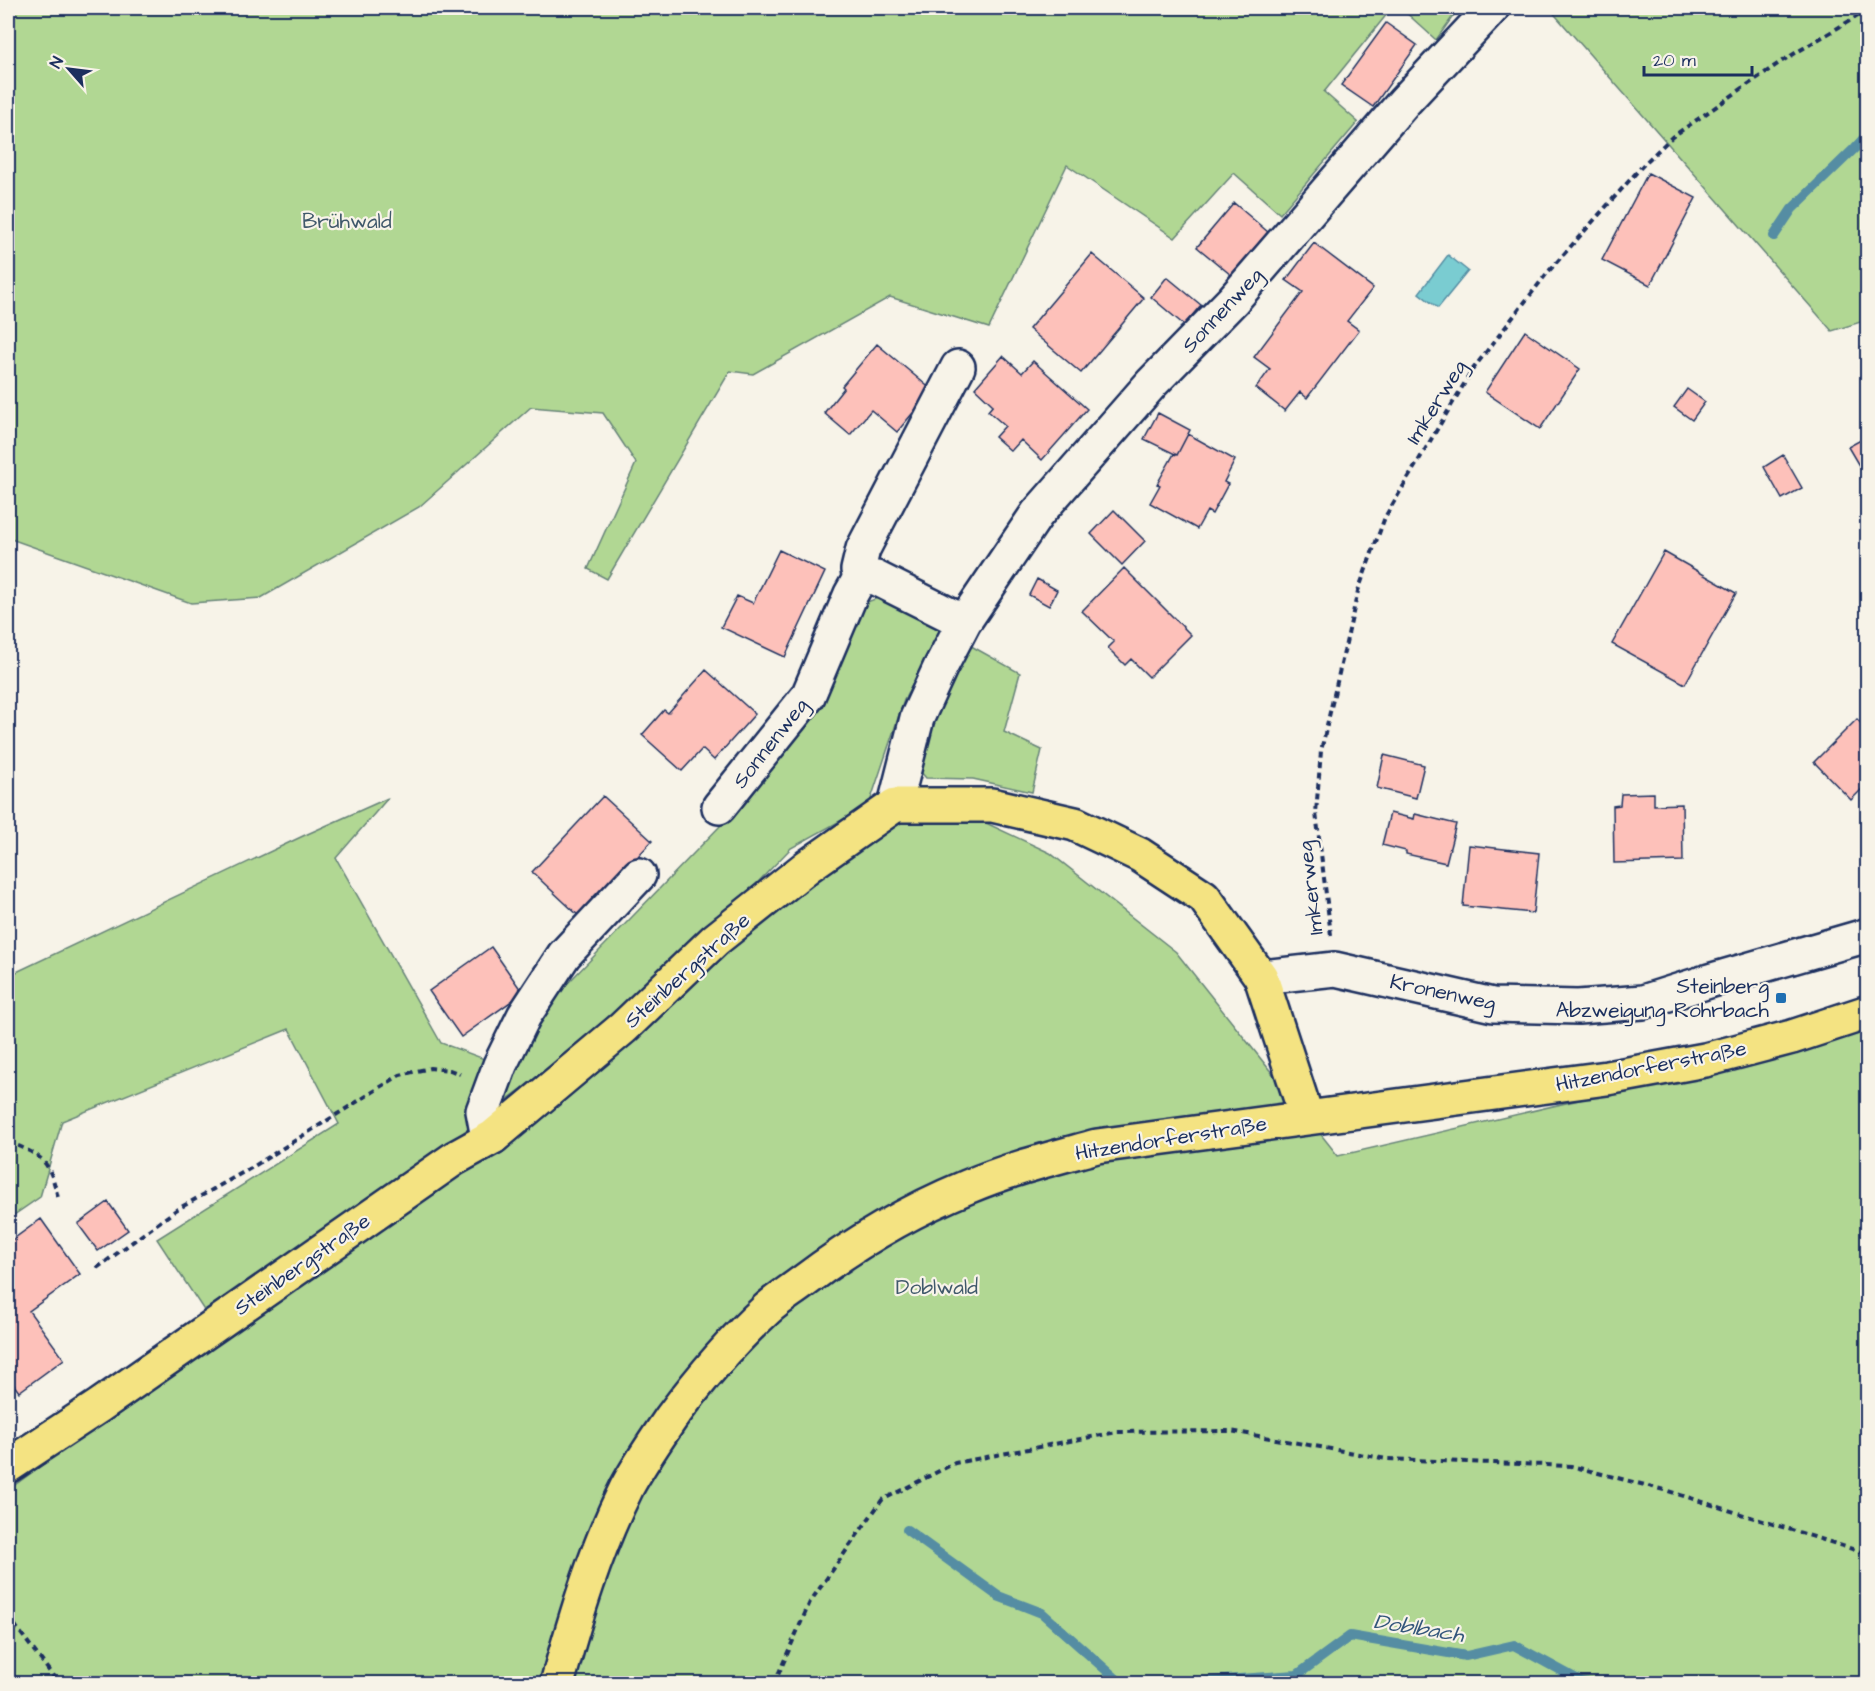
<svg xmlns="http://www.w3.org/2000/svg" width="1875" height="1691" viewBox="0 0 1875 1691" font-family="'Architects Daughter',sans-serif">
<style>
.green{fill:#b1d793;stroke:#668378;stroke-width:1.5}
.water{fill:#7accd1;stroke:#548da3;stroke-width:1.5}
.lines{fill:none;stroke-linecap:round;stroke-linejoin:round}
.stream{stroke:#548da3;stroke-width:10}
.building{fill:#fdc1ba;stroke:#1b2f5e;stroke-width:1.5}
.minor-casing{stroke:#1b2f5e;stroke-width:38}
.major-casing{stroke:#1b2f5e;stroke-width:38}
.path{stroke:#1b2f5e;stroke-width:4;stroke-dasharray:6 4.5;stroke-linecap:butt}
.minor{stroke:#f7f3e8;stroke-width:33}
.major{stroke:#f4e382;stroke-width:33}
.poi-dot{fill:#1f6fb2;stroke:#f7f3e8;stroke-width:2}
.labels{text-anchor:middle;stroke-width:4.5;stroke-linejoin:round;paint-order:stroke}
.park-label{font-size:21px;fill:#40596b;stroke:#f7f3e8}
.street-label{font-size:21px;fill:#1b2f5e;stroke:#f7f3e8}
.poi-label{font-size:21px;fill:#1b2f5e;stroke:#f7f3e8;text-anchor:end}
.water-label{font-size:22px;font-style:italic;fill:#33567b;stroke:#f7f3e8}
</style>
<rect width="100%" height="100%" fill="#f7f3e8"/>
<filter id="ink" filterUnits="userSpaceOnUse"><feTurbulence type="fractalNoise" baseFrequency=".0167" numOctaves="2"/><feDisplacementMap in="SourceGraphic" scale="12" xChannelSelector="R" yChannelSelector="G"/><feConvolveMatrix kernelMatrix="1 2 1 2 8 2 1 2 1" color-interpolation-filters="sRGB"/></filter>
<g filter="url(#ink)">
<path class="green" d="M 8,8 L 1392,8 L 1324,92 L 1358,122 L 1280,214 L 1234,173 L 1175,238 L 1067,165 L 989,328 L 890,297 L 753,374 L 730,371 L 607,579 L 588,569 L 636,463 L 603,413 L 531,407 L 419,507 L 261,598 L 191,603 L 8,538 Z
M 1401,8 L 1459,8 L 1436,40 Z
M 1549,8 L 1867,8 L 1867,320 L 1832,331 Z
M 883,596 L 942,630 L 904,700 L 869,805 L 791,848 L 734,907 L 552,1066 L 429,1158 L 207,1315 L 157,1239 L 339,1124 L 289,1029 L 62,1121 L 40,1197 L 8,1219 L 8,976 L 303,836 L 388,798 L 336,858 L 441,1043 L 484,1059 L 569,982 L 723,823 L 817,713 L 859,605 Z
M 964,642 L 1020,673 L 1004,732 L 1042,750 L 1032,792 L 973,779 L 926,778 L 914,764 Z
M 897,823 L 986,823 L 1050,853 L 1176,952 L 1338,1156 L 1824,1043 L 1867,1027 L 1867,1683 L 8,1683 L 8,1490 L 493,1137 L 742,931 Z"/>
<path class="water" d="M 1448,255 L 1468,271 L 1438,308 L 1419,293 Z"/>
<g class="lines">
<path class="stream" d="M 1774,236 L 1792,209 L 1855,148 L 1868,134
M 907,1530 L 998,1596 L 1042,1613 L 1122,1684
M 1167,1684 L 1297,1675 L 1350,1636 L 1466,1656 L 1514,1645 L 1582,1682 L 1596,1684"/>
</g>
<path class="building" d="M 1386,23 L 1417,45 L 1373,107 L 1341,85 Z
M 1648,173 L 1696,198 L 1650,285 L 1602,260 Z
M 1234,203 L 1268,232 L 1231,275 L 1197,247 Z
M 1314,243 L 1373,288 L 1347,321 L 1359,330 L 1307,398 L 1300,392 L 1285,411 L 1256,388 L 1270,369 L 1254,357 L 1303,292 L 1286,280 Z
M 1092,254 L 1144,298 L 1081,373 L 1029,329 Z
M 1167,277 L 1201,305 L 1184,325 L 1151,297 Z
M 1525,331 L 1580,369 L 1540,429 L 1485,392 Z
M 877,344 L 932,390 L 897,432 L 871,410 L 850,435 L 824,413 L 844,388 L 842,386 Z
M 1003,356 L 1022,373 L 1033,361 L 1087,409 L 1042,460 L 1021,440 L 1011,451 L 995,437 L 1005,426 L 988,411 L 993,405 L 975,388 Z
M 1687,389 L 1705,402 L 1692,420 L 1674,407 Z
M 1158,413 L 1190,430 L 1177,455 L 1144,439 Z
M 1188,434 L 1235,460 L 1224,482 L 1228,484 L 1212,514 L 1207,511 L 1197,529 L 1150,503 L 1160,485 L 1157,484 L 1174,454 L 1177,455 Z
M 1868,436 L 1868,481 L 1848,447 Z
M 1783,455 L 1802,488 L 1782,499 L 1764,467 Z
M 1114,510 L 1145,541 L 1122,565 L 1091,534 Z
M 779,550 L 825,572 L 785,657 L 721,627 L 737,596 L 753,603 Z
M 1664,552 L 1736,593 L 1685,684 L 1612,644 Z
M 1124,568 L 1191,635 L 1149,677 L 1131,659 L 1125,665 L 1108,648 L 1114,642 L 1082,611 Z
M 1037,579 L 1057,590 L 1049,606 L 1029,595 Z
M 706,670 L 755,714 L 714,760 L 702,749 L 682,771 L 642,735 L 664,710 L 668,713 Z
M 1857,719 L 1868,731 L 1868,783 L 1851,800 L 1814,762 Z
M 1384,755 L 1424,765 L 1416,798 L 1377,788 Z
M 1654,793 L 1654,805 L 1682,804 L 1683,861 L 1614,863 L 1613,806 L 1620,805 L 1621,794 Z
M 603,796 L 652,841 L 581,918 L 532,872 Z
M 1390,813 L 1414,819 L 1415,814 L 1456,824 L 1446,863 L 1406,854 L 1406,851 L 1382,845 Z
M 1469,845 L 1539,853 L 1533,913 L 1463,906 Z
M 491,947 L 523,993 L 461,1037 L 429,991 Z
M 108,1202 L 128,1230 L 98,1251 L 78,1224 Z
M 41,1219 L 80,1274 L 29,1311 L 64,1359 L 19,1392 L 8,1377 L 8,1243 Z"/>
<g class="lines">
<defs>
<path id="minor" d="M 860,578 L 858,570 L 863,549 L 958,367
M 895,805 L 917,718 L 940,668 L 964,622 L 1037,514 L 1152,383 L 1233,300 L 1404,102 L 1492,8
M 719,807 L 808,696 L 851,594 L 860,578 L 866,577 L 876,578 L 964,622
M 1261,977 L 1335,969 L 1493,1005 L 1578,1007 L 1643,1002 L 1709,981 L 1868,935
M 493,1137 L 486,1127 L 483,1111 L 500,1065 L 524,1016 L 564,955 L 639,875"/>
<path id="major" d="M 8,1466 L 99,1406 L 455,1158 L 493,1137 L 623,1028 L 715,940 L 808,866 L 895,805 L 992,805 L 1075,824 L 1140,855 L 1204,897 L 1261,977 L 1307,1118
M 557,1684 C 576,1615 595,1551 627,1487 C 640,1463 656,1440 671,1418 C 700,1379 731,1342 767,1309 C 778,1299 791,1291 803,1282 C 853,1244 909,1211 967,1187 C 1009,1169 1054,1158 1097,1146 L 1607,1078 L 1705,1060 L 1792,1037 L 1868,1012"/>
</defs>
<use href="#minor" class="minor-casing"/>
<use href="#major" class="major-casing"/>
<path class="path" d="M 1331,935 L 1316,813 L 1321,751 L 1358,591 L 1385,517 L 1473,369 L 1548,272 L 1644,164 L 1672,137 L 1782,61 L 1868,10
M 8,1142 C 44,1156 49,1160 58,1198
M 97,1268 L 176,1210 L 251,1168 L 400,1075 L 430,1068 L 450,1070 L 460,1074
M 8,1616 L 59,1684
M 774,1684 L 810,1602 L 882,1500 L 955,1463 L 1117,1432 L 1231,1431 L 1387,1459 L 1571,1466 L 1668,1491 L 1868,1554"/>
<use href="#minor" class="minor"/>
<use href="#major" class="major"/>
</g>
</g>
<rect class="poi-dot" x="1775" y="992" width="12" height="12" rx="3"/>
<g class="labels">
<g class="park-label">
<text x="347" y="228">Brühwald</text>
<text x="937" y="1294">Doblwald</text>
</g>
<g class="street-label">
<text transform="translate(1222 310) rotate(-47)" y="7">Sonnenweg</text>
<text transform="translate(1436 402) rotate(-58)" y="7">Imkerweg</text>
<text transform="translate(770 743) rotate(-52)" y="7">Sonnenweg</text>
<text transform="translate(1310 888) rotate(-97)" y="7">Imkerweg</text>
<text transform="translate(687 970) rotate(-42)" y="7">Steinbergstraße</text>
<text transform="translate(1443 992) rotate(12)" y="7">Kronenweg</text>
<text transform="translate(1651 1066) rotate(-11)" y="7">Hitzendorferstraße</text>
<text transform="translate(1171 1138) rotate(-9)" y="7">Hitzendorferstraße</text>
<text transform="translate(302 1264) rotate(-35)" y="7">Steinbergstraße</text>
</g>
<g class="poi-label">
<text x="1769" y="993">Steinberg<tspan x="1769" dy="24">Abzweigung Rohrbach</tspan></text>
</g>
<g class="water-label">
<text transform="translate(1419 1627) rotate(9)" y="8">Doblbach</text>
</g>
</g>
<rect width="1875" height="1691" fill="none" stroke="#f7f3e8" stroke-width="30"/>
<rect x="15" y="15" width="1845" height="1661" fill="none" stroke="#1b2f5e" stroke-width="2" filter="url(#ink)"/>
<g transform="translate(69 69) rotate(298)" stroke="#f7f3e8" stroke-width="4.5" paint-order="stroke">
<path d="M0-4.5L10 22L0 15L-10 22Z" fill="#1b2f5e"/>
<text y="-9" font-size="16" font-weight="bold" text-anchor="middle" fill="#1b2f5e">N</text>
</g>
<path d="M1644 66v9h108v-9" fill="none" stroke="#1b2f5e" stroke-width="3"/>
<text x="1653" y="66" font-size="18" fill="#1b2f5e" stroke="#f7f3e8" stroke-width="4.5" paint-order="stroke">20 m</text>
</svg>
